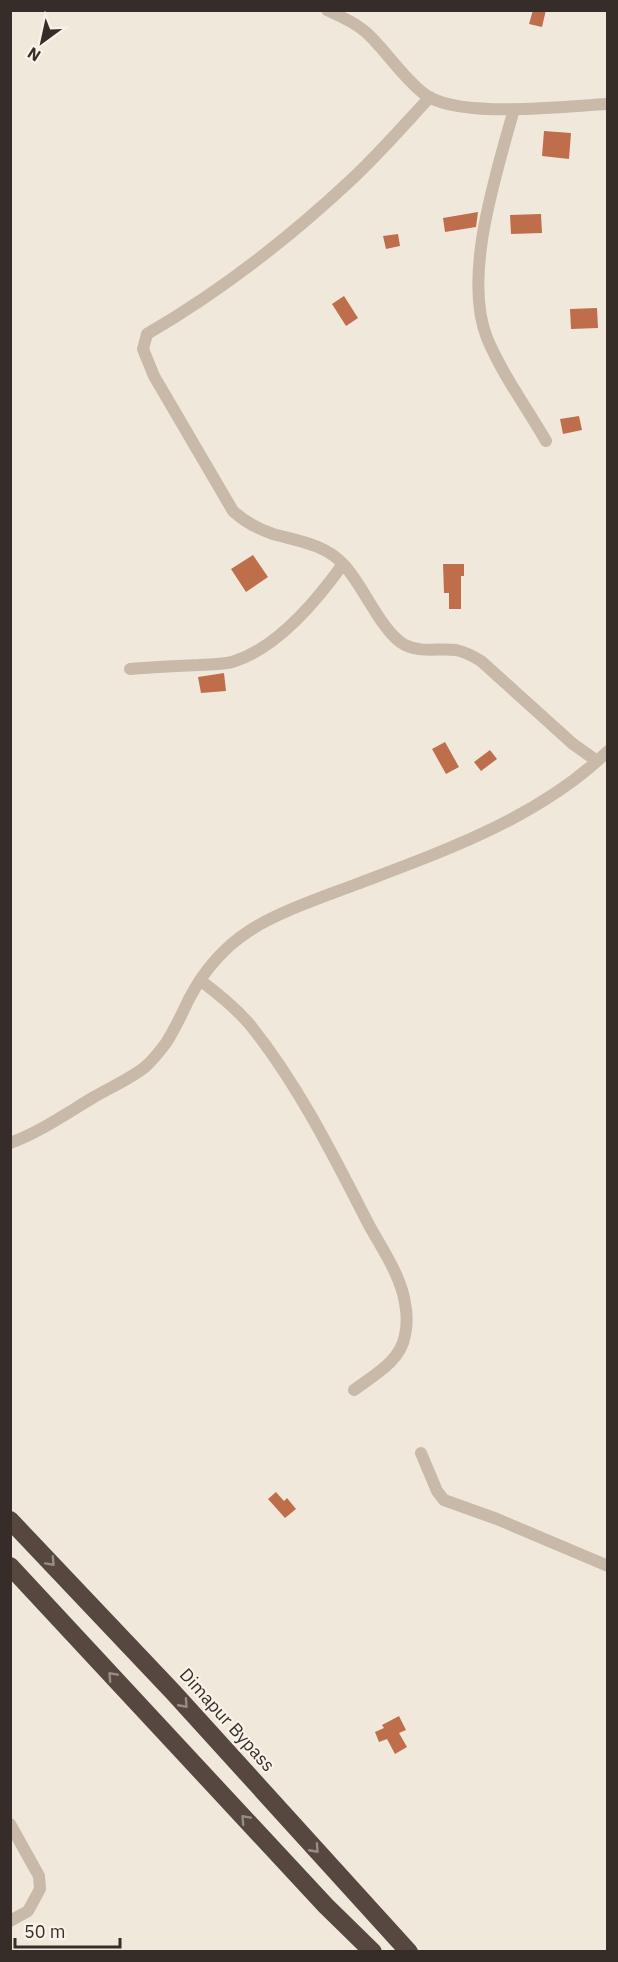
<svg xmlns="http://www.w3.org/2000/svg" width="618" height="1962" viewBox="0 0 618 1962" font-family="'IBM Plex Sans',sans-serif">
<style>
.building{fill:#bf6e4c}
.lines{fill:none;stroke-linecap:round;stroke-linejoin:round}
.street{stroke:#c8b9a9;stroke-width:12}
.highway{stroke:#564840;stroke-width:18}
.oneway{stroke:#978c84}
.labels{text-anchor:middle;stroke-width:4.5;stroke-linejoin:round;paint-order:stroke}
.street-label{font-size:18px;fill:#362d28;stroke:#f8f2e9}
</style>
<rect width="100%" height="100%" fill="#f1e8dc"/>
<path class="building" d="M 533,10 L 546,10 L 542,27 L 529,24 Z
M 544,131 L 571,133 L 569,159 L 542,156 Z
M 478,212 L 476,227 L 445,232 L 443,218 Z
M 541,214 L 542,233 L 511,234 L 510,215 Z
M 398,234 L 400,246 L 386,249 L 383,236 Z
M 344,296 L 358,318 L 346,326 L 332,304 Z
M 597,308 L 598,328 L 571,329 L 570,309 Z
M 579,416 L 582,430 L 563,434 L 560,419 Z
M 253,555 L 268,577 L 246,592 L 231,569 Z
M 443,564 L 464,564 L 464,576 L 461,576 L 461,609 L 449,609 L 449,593 L 444,593 Z
M 224,673 L 226,691 L 201,693 L 198,677 Z
M 445,742 L 459,767 L 446,774 L 432,749 Z
M 490,750 L 497,759 L 481,771 L 474,762 Z
M 276,1492 L 284,1501 L 287,1498 L 296,1509 L 285,1518 L 268,1499 Z
M 399,1716 L 406,1730 L 399,1733 L 407,1747 L 395,1754 L 387,1739 L 379,1742 L 375,1732 L 384,1728 L 382,1725 Z"/>
<g class="lines">
<path class="street" d="M 327,10 C 342,17 358,24 370,36 C 388,54 403,77 423,93 C 456,120 565,106 608,104
M 430,97 C 404,125 379,154 351,180 C 289,238 221,291 147,334 L 143,349 L 154,376 L 233,511 C 245,522 258,529 273,534 C 298,541 325,544 344,565 C 363,585 382,633 405,645 C 421,653 439,648 456,650 C 465,652 473,656 481,661 L 573,744 L 597,761
M 514,109 C 497,172 462,275 487,338 C 502,374 527,408 546,441
M 130,669 C 153,667 176,666 199,665 C 211,664 224,665 235,661 C 278,647 318,599 343,564
M 200,980 C 218,994 236,1008 251,1026 C 299,1086 334,1157 369,1225 C 382,1249 401,1276 405,1303 C 407,1313 407,1326 405,1335 C 401,1361 374,1375 354,1390
M 10,1143 C 40,1132 67,1113 94,1097 C 111,1087 130,1079 145,1067 C 153,1060 160,1051 166,1043 C 175,1029 182,1014 189,999 C 203,972 223,948 249,931 C 278,912 323,897 357,884 C 444,851 539,818 608,751
M 421,1453 L 437,1491 L 444,1500 L 497,1519 L 608,1566
M 10,1824 L 39,1876 L 40,1889 L 28,1911 L 10,1921"/>
<path class="highway" d="M 10,1520 L 173,1692 L 409,1952
M 10,1566 L 326,1906 L 373,1952"/>
</g>
<defs><path id="oneway-chevron" d="M-2-3.5L2.5 0L-2 3.5" fill="none" stroke-width="1.6" stroke-linecap="round" stroke-linejoin="round" transform="scale(1.5)"/></defs>
<g class="oneway">
<use href="#oneway-chevron" transform="translate(51 1562) rotate(47)"/>
<use href="#oneway-chevron" transform="translate(112 1676) rotate(-133)"/>
<use href="#oneway-chevron" transform="translate(184 1704) rotate(48)"/>
<use href="#oneway-chevron" transform="translate(245 1819) rotate(-133)"/>
<use href="#oneway-chevron" transform="translate(315 1849) rotate(48)"/>
</g>
<g class="labels">
<g class="street-label">
<text transform="translate(227 1720) rotate(48)" y="6">Dimapur Bypass</text>
</g>
</g>
<rect width="618" height="1962" fill="none" stroke="#362d28" stroke-width="24"/>
<g transform="translate(42 42) rotate(213)" stroke="#f8f2e9" stroke-width="4.5" paint-order="stroke">
<path d="M0-4.5L10 22L0 15L-10 22Z" fill="#362d28"/>
<text y="-9" font-size="16" font-weight="bold" text-anchor="middle" fill="#362d28">N</text>
</g>
<path d="M15 1938v9h105v-9" fill="none" stroke="#362d28" stroke-width="3"/>
<text x="24" y="1938" font-size="18" fill="#362d28" stroke="#f8f2e9" stroke-width="4.5" paint-order="stroke">50 m</text>
</svg>
